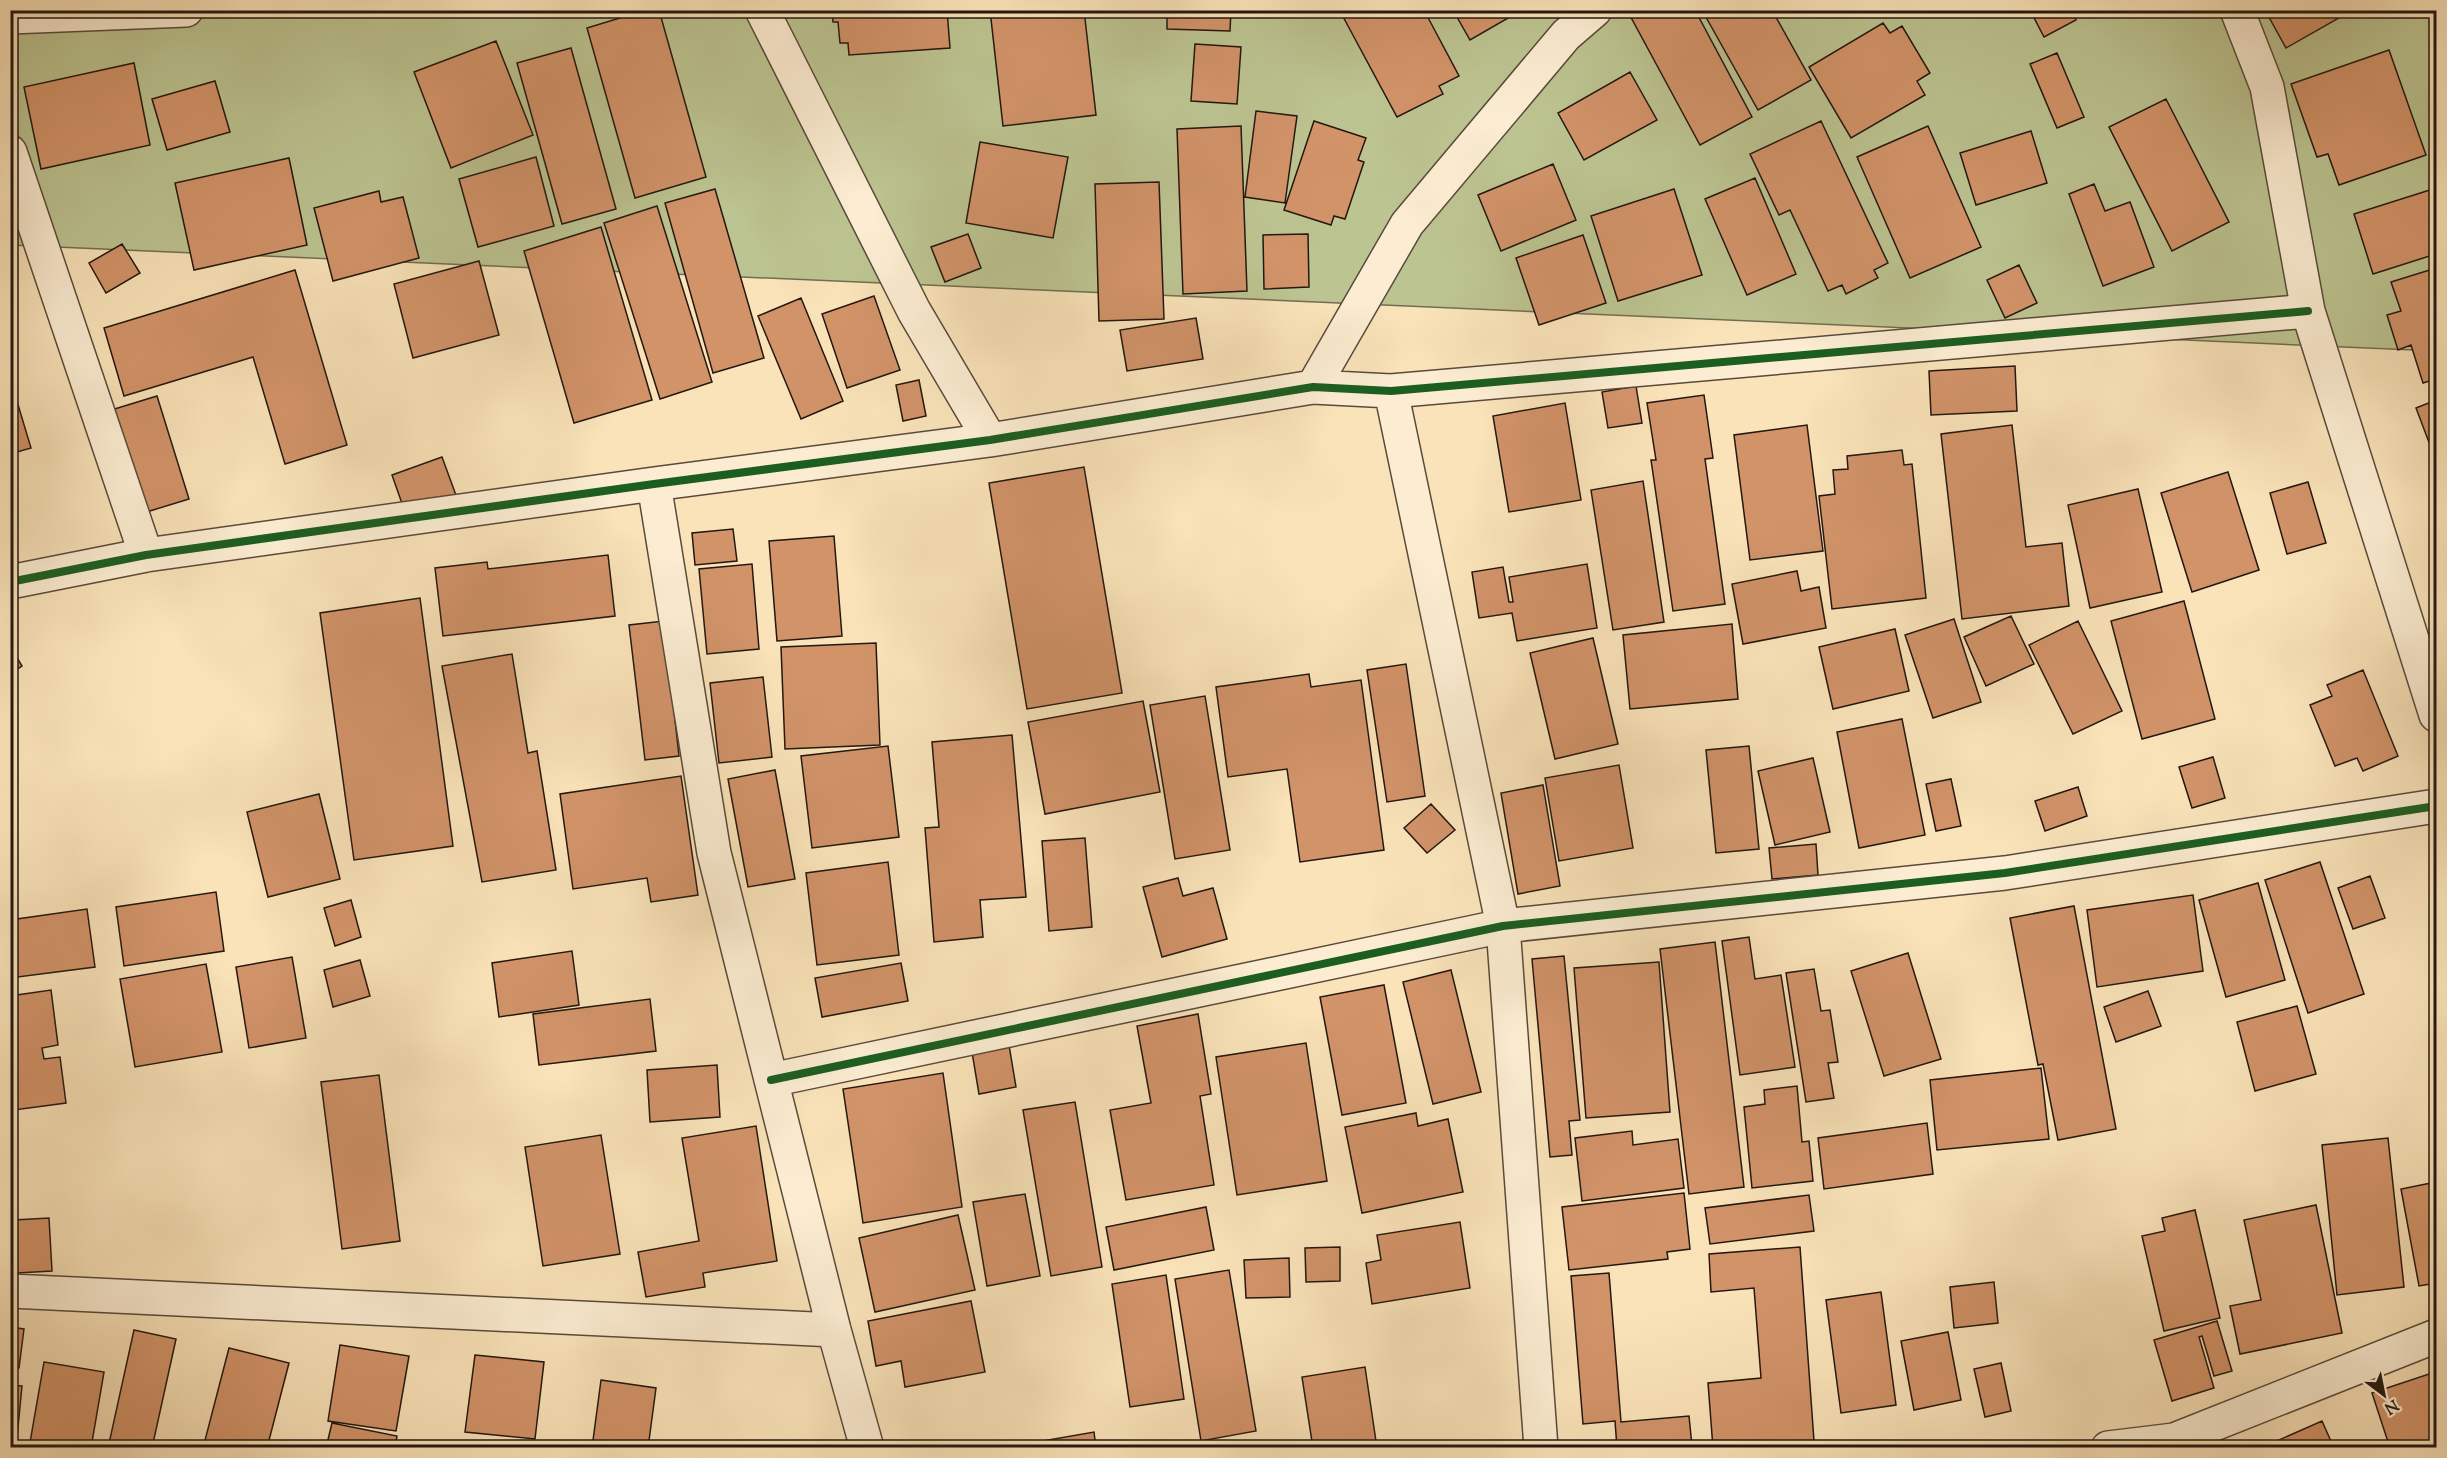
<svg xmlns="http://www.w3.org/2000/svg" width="2447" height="1458" viewBox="0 0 2447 1458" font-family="'Sorts Mill Goudy',serif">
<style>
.green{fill:#bcc491;stroke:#706e51;stroke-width:1.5}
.building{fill:#d29369;stroke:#231711;stroke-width:1.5}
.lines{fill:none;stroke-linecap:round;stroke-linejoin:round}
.minor-casing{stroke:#594a3b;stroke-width:36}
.minor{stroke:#fcedd2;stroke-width:33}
.cycleway-casing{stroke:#fcedd2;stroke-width:11}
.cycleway{stroke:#1b5e20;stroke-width:8}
</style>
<rect width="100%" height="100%" fill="#fae3b9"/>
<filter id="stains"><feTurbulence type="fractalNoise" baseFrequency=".00333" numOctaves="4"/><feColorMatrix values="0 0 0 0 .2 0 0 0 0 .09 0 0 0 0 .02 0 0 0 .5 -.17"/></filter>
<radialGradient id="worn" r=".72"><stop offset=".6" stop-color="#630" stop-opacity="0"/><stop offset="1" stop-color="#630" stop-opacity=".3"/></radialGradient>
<path class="green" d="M 11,11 L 2436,11 L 2436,351 L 11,245 Z"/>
<path class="building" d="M 646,10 L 659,10 L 706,177 L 635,198 L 587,28 Z
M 832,10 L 947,10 L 950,48 L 849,55 L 848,43 L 840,43 L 838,22 L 833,22 Z
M 990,10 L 1084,10 L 1096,115 L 1003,126 Z
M 1167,10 L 1231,10 L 1230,31 L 1167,29 Z
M 1424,10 L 1459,76 L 1439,86 L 1443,94 L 1397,117 L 1340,11 Z
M 1453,10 L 1522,10 L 1470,40 Z
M 1627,10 L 1695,10 L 1752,117 L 1700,145 Z
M 1702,10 L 1772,10 L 1811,80 L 1758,110 Z
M 2030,10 L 2071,10 L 2076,20 L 2044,37 Z
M 2265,10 L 2353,10 L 2286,48 Z
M 1883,23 L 1890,33 L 1902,26 L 1930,73 L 1917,81 L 1925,95 L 1851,138 L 1809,67 Z
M 496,41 L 533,135 L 451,168 L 414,72 Z
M 1195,44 L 1241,47 L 1237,104 L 1191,101 Z
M 571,48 L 616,209 L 562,224 L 517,63 Z
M 2389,50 L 2426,155 L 2339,185 L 2328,154 L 2317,157 L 2291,84 Z
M 2057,53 L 2084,117 L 2057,128 L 2030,64 Z
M 134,63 L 150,145 L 41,169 L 24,87 Z
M 1630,72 L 1657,120 L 1584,160 L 1558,113 Z
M 215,81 L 230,132 L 167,150 L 152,99 Z
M 2166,99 L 2229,222 L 2172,251 L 2109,127 Z
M 1256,111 L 1297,116 L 1285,203 L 1245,197 Z
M 1314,121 L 1366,138 L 1358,160 L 1364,162 L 1345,219 L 1334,216 L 1331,225 L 1284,210 Z
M 1821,121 L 1888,263 L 1874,270 L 1878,278 L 1846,294 L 1842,285 L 1828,291 L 1790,210 L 1779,215 L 1750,154 Z
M 1241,126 L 1247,291 L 1183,294 L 1177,129 Z
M 1928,126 L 1981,247 L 1910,278 L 1857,157 Z
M 2031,131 L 2047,183 L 1976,205 L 1960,153 Z
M 980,142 L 1068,157 L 1053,238 L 966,223 Z
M 536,157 L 554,226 L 478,247 L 459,179 Z
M 289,158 L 307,245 L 194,270 L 175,183 Z
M 1553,164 L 1576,220 L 1501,251 L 1478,195 Z
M 1755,178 L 1796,274 L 1747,295 L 1705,199 Z
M 1159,182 L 1164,319 L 1099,321 L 1095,184 Z
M 2094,184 L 2105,211 L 2130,202 L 2154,267 L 2103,286 L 2069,194 Z
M 2436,188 L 2436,254 L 2373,274 L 2354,214 Z
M 715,189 L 764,358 L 713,373 L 665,203 Z
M 1674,189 L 1702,275 L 1618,301 L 1591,216 Z
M 379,191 L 381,202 L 403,197 L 419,258 L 333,281 L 314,208 Z
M 657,206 L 712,382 L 660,399 L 604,223 Z
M 601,227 L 652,400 L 574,423 L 524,251 Z
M 968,234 L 981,268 L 945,282 L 931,247 Z
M 1308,234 L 1309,287 L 1264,289 L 1263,235 Z
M 1583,235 L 1606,303 L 1539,325 L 1516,258 Z
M 122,244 L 140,273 L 106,293 L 89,263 Z
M 479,261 L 499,335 L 413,358 L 394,284 Z
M 2019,265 L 2037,303 L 2005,318 L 1987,280 Z
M 2436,268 L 2436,379 L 2423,383 L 2411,345 L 2398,350 L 2387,315 L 2401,311 L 2391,282 Z
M 295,270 L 347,445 L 285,464 L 253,357 L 124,396 L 104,328 Z
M 874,296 L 900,370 L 847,388 L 822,314 Z
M 801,298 L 843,401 L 801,419 L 758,316 Z
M 1196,318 L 1203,359 L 1127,371 L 1120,330 Z
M 2015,366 L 2017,411 L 1931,415 L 1929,371 Z
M 10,378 L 31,448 L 10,454 Z
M 919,380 L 926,416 L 903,421 L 896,385 Z
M 1636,386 L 1642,423 L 1608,428 L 1602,392 Z
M 1704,395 L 1713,458 L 1705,459 L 1725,604 L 1673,611 L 1651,460 L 1656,460 L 1647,403 Z
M 157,396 L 189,499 L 140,514 L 108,411 Z
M 2436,400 L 2436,461 L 2416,408 Z
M 1565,403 L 1581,500 L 1509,512 L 1493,416 Z
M 1807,425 L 1823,551 L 1750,560 L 1734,435 Z
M 2012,425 L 2026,547 L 2062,543 L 2069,606 L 1962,619 L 1941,434 Z
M 1902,450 L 1904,465 L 1912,464 L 1926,598 L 1832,609 L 1819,496 L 1835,494 L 1833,470 L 1848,469 L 1847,456 Z
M 442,457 L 457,498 L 406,515 L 392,475 Z
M 1084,467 L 1122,693 L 1027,709 L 989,483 Z
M 2228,472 L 2259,570 L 2192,592 L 2161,493 Z
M 1643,481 L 1664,622 L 1613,630 L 1591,490 Z
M 2308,482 L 2326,543 L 2287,554 L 2270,493 Z
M 2138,489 L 2162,592 L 2090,608 L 2068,505 Z
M 733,529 L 737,561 L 695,565 L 692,533 Z
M 834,536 L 842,636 L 777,641 L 769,541 Z
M 608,555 L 615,616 L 443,636 L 435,568 L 487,562 L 488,569 Z
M 752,564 L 759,649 L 707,654 L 699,569 Z
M 1587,564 L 1597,628 L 1517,641 L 1512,613 L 1479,618 L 1472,572 L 1503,567 L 1509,602 L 1513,602 L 1509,577 Z
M 1797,571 L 1801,591 L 1819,587 L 1826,628 L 1743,644 L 1732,584 Z
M 420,598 L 453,846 L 354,860 L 320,613 Z
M 2184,601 L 2215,719 L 2142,739 L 2111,621 Z
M 2011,616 L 2034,664 L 1986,686 L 1964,637 Z
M 1954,619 L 1981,702 L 1933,718 L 1905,635 Z
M 664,621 L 679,756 L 645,760 L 629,625 Z
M 2078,621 L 2122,711 L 2073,734 L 2029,645 Z
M 1732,624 L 1738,699 L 1630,709 L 1623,635 Z
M 1895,629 L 1909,691 L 1833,709 L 1819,647 Z
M 1593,638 L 1618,744 L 1555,759 L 1530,653 Z
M 876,643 L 880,745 L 785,749 L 781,647 Z
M 10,646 L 22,666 L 10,674 Z
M 512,654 L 528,753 L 537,751 L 556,870 L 482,882 L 442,666 Z
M 1406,664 L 1425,796 L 1387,802 L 1367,670 Z
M 2363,670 L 2398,756 L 2363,771 L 2357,758 L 2335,766 L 2310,705 L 2332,696 L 2327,685 Z
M 1309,674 L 1311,687 L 1361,680 L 1384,850 L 1300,862 L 1287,769 L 1228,777 L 1216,687 Z
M 763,677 L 772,757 L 719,763 L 710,683 Z
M 1205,696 L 1230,850 L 1175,859 L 1150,705 Z
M 1143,701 L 1160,792 L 1045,814 L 1028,722 Z
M 1902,719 L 1925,835 L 1859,848 L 1837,732 Z
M 1012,735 L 1026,897 L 980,900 L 983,937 L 934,942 L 925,828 L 939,827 L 932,742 Z
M 888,746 L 899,837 L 812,848 L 801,756 Z
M 1749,746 L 1759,849 L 1716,853 L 1706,750 Z
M 2213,757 L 2225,798 L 2192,808 L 2179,767 Z
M 1813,758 L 1830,832 L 1775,845 L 1758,771 Z
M 1619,765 L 1633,848 L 1559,861 L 1545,778 Z
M 775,770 L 795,879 L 748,887 L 728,779 Z
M 681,776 L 698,895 L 651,902 L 647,878 L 573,889 L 560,794 Z
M 1951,779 L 1961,826 L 1936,831 L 1926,784 Z
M 1543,785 L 1560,886 L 1518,894 L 1501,793 Z
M 2078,787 L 2087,816 L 2045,831 L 2035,801 Z
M 319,794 L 340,879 L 268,897 L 247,812 Z
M 1431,804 L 1455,830 L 1427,853 L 1404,828 Z
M 1085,838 L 1092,927 L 1049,931 L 1042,841 Z
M 1816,844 L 1818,875 L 1772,879 L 1769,848 Z
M 888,862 L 899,955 L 817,965 L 806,873 Z
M 2320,862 L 2364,994 L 2308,1013 L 2265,880 Z
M 2370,876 L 2385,918 L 2353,929 L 2338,888 Z
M 1178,878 L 1183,896 L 1213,888 L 1227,939 L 1162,957 L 1143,887 Z
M 2258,883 L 2285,980 L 2226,997 L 2199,900 Z
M 216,892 L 224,951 L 124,966 L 116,907 Z
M 2193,895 L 2203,971 L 2097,987 L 2087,910 Z
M 351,900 L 361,937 L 335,946 L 324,908 Z
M 2074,906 L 2116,1129 L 2058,1140 L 2043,1064 L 2038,1065 L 2010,918 Z
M 87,909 L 95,967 L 10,978 L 10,920 Z
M 1749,937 L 1755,979 L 1781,975 L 1795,1067 L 1740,1075 L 1722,941 Z
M 1715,942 L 1744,1187 L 1689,1194 L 1660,949 Z
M 572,951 L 579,1005 L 499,1017 L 492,963 Z
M 1908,953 L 1941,1059 L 1884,1076 L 1851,971 Z
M 1564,956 L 1580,1120 L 1569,1121 L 1572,1155 L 1550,1157 L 1532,959 Z
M 292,957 L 306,1038 L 249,1048 L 236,967 Z
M 360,960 L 370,996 L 333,1007 L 324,970 Z
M 1659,962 L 1670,1112 L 1586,1118 L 1574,968 Z
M 901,963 L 908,1001 L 822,1017 L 815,978 Z
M 206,964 L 222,1052 L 135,1067 L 120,979 Z
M 1814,969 L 1821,1011 L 1830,1010 L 1838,1062 L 1828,1063 L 1834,1098 L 1806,1102 L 1786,973 Z
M 1451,970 L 1481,1092 L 1433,1104 L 1403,982 Z
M 1384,985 L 1406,1103 L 1342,1115 L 1320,997 Z
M 51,990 L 58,1045 L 42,1048 L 44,1059 L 60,1057 L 66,1103 L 14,1110 L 10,1084 L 10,996 Z
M 2148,991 L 2161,1026 L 2116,1042 L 2104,1007 Z
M 650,999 L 656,1051 L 539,1065 L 533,1014 Z
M 2297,1006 L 2316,1074 L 2255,1091 L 2237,1022 Z
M 1198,1014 L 1211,1094 L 1200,1096 L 1214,1185 L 1126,1200 L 1110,1110 L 1151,1103 L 1137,1026 Z
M 1306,1043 L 1327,1181 L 1237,1195 L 1216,1057 Z
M 1009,1045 L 1016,1087 L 979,1094 L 972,1052 Z
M 717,1065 L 720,1117 L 650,1122 L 647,1070 Z
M 2041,1068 L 2049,1139 L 1937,1150 L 1930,1080 Z
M 943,1073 L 962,1207 L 863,1223 L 843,1089 Z
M 379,1075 L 400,1241 L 342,1249 L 321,1082 Z
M 1797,1086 L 1802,1142 L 1809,1141 L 1813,1181 L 1752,1188 L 1744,1107 L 1765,1104 L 1764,1090 Z
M 1075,1102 L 1102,1267 L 1051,1276 L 1023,1110 Z
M 1416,1113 L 1418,1126 L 1448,1119 L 1463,1192 L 1362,1213 L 1345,1127 Z
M 1927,1123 L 1933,1174 L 1824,1189 L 1818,1138 Z
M 756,1126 L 777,1261 L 703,1273 L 705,1287 L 646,1297 L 638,1252 L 699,1241 L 682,1138 Z
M 1632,1131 L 1633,1145 L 1678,1139 L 1684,1188 L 1582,1201 L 1575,1138 Z
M 601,1135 L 620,1254 L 543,1266 L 525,1147 Z
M 2388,1138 L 2404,1287 L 2337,1295 L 2322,1145 Z
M 2436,1182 L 2436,1283 L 2419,1286 L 2401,1189 Z
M 1684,1193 L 1690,1249 L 1667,1252 L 1668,1259 L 1569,1270 L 1562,1207 Z
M 1025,1194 L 1040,1276 L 987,1286 L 973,1202 Z
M 1809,1195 L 1814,1231 L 1710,1244 L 1705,1208 Z
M 2316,1205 L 2342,1333 L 2240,1354 L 2230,1306 L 2261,1300 L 2244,1220 Z
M 1206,1207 L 1214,1250 L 1114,1270 L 1106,1227 Z
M 2195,1210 L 2220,1318 L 2164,1331 L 2142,1236 L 2165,1231 L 2162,1218 Z
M 958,1215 L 975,1290 L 875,1312 L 859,1238 Z
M 49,1218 L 52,1271 L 17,1273 L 14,1220 Z
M 1460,1222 L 1470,1288 L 1372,1304 L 1366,1263 L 1381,1260 L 1377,1235 Z
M 1340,1247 L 1340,1281 L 1306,1282 L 1305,1248 Z
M 1800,1247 L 1814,1441 L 1713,1448 L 1708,1383 L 1761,1378 L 1754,1288 L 1711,1292 L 1709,1254 Z
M 1289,1258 L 1290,1297 L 1246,1298 L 1244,1260 Z
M 1229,1270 L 1256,1431 L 1201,1441 L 1175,1279 Z
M 1609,1273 L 1621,1422 L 1689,1416 L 1692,1446 L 1617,1448 L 1615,1421 L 1583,1424 L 1571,1276 Z
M 1166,1275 L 1184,1399 L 1130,1407 L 1112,1284 Z
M 1994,1282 L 1998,1323 L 1954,1328 L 1950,1287 Z
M 1881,1292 L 1896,1405 L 1841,1413 L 1826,1300 Z
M 971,1301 L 985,1372 L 905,1387 L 901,1361 L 876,1366 L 868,1321 Z
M 2217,1321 L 2232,1371 L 2214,1376 L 2202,1336 L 2199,1337 L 2214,1388 L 2172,1401 L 2154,1340 Z
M 10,1327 L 24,1329 L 19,1368 L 10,1367 Z
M 134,1330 L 176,1339 L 152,1448 L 108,1448 Z
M 1948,1332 L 1961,1400 L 1914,1410 L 1901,1341 Z
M 340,1345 L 409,1356 L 396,1431 L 328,1421 Z
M 229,1348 L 289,1363 L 267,1448 L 203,1448 Z
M 475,1355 L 544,1362 L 535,1439 L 465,1432 Z
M 44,1362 L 104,1372 L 91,1448 L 29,1448 Z
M 2001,1363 L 2011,1411 L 1985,1417 L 1974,1369 Z
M 1365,1367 L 1377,1448 L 1313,1448 L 1302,1377 Z
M 2435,1372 L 2436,1448 L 2390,1448 L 2372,1393 Z
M 601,1380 L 656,1388 L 648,1448 L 592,1448 Z
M 10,1385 L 22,1386 L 16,1448 L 10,1448 Z
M 2322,1421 L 2334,1448 L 2261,1448 Z
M 332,1423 L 397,1436 L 395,1448 L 326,1448 Z
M 1094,1432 L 1096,1448 L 1020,1448 L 1019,1445 Z"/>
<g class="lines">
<defs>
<path id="minor" d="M 762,10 L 914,311 L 990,440
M 2237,10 L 2267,87 L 2308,311 L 2436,715
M 10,17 L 186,10
M 10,152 L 146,555
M 1313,387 L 1407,224 L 1566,35 L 1595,10
M 1391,391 L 1503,926 L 1541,1448
M 654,484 L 714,853 L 834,1330 L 867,1448
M 10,582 L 146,555 L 654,484 L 990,440 L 1313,387 L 1391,391 L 2308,311
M 771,1080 L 1503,926 L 2005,873 L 2436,806
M 10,1291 L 834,1330
M 2108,1448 L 2174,1440 L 2436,1336"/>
</defs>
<use href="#minor" class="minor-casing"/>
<use href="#minor" class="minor"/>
<defs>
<path id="cycleway" d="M 10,582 L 146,555 L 654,484 L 990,440 L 1313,387 L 1391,391 L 2308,311
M 771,1080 L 1503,926 L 2005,873 L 2436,806"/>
</defs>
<use href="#cycleway" class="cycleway-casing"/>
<use href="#cycleway" class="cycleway"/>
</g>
<rect width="2447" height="1458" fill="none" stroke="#fae3b9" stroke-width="36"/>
<rect x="12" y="12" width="2423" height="1434" fill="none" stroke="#231711" stroke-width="3"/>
<rect x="18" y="18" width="2411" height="1422" fill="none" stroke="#231711" stroke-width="1.5"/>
<g transform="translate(2384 1395) rotate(148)" stroke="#fcedd2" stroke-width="4.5" paint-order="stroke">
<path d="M0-4.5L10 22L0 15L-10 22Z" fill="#231711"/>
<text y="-9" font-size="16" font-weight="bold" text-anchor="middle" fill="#231711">N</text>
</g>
<rect width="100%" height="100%" filter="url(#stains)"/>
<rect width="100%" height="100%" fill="url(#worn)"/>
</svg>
